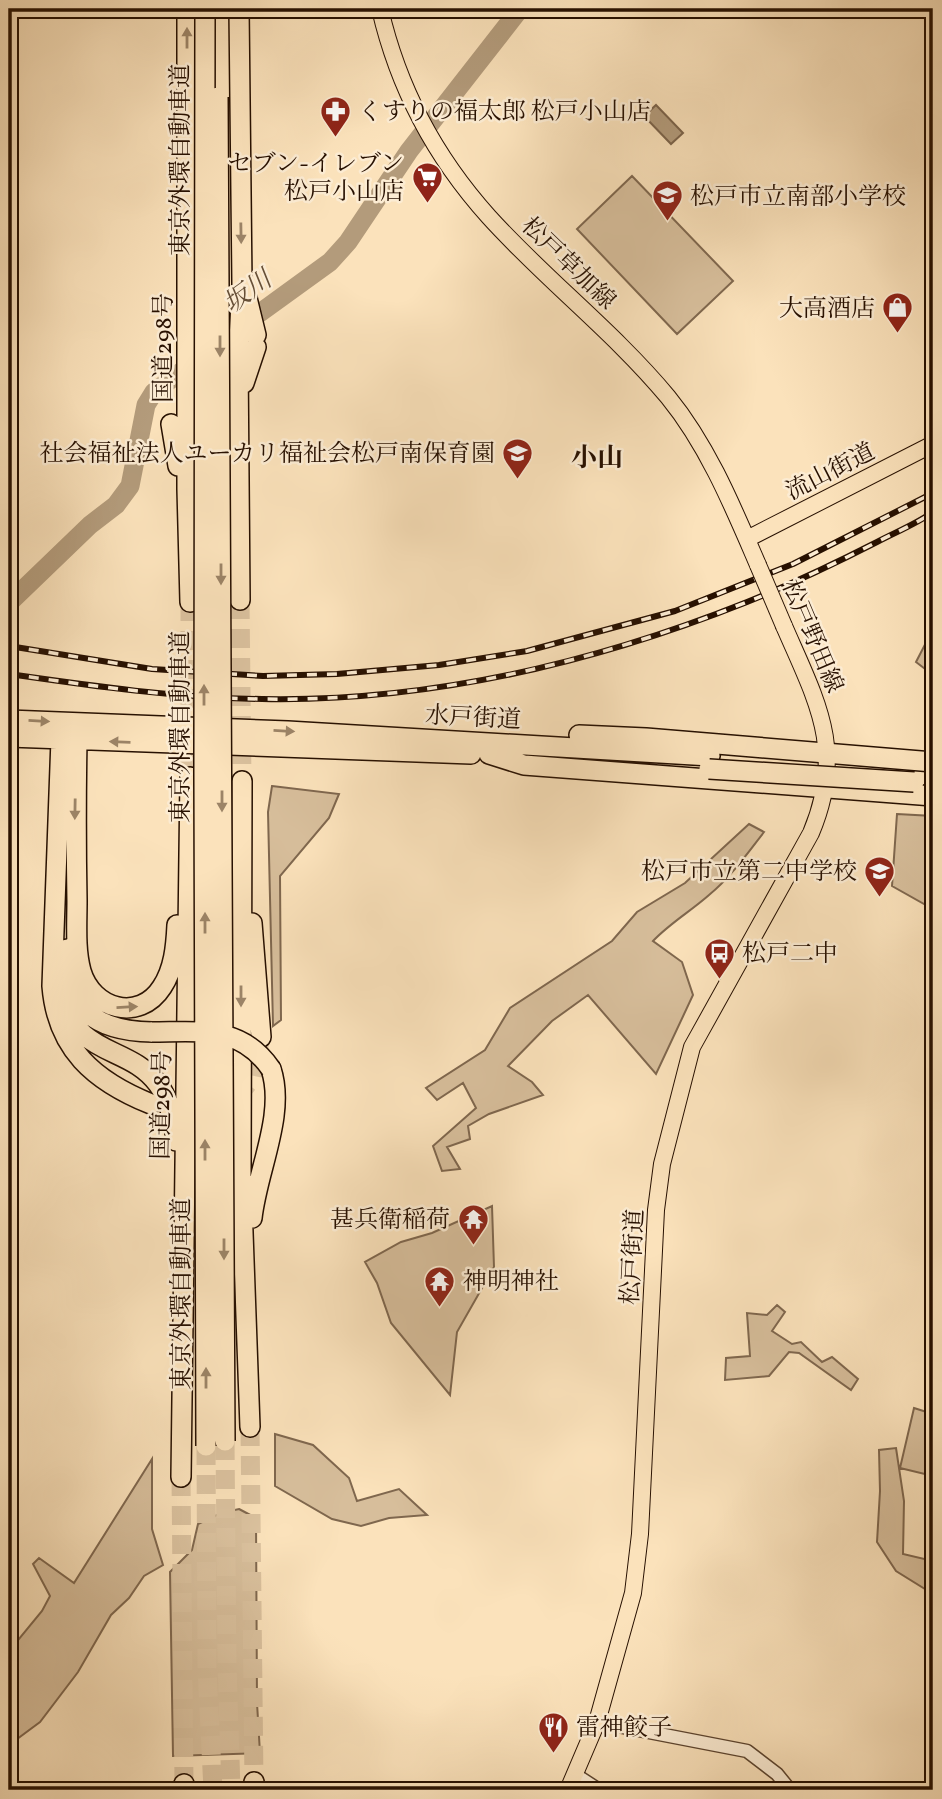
<svg xmlns="http://www.w3.org/2000/svg" width="942" height="1799" viewBox="0 0 942 1799" font-family="Vollkorn,'Noto Serif JP',serif">
<style>
.green{fill:#d7be9b;stroke:#7f674e;stroke-width:2}
.water{fill:#b39b7b;stroke:#7b634a;stroke-width:2}
.lines{fill:none;stroke-linecap:round;stroke-linejoin:round}
.river{stroke:#b39b7b;stroke-width:19}
.highway-tunnel{stroke:#dbc29f;stroke-width:19;stroke-dasharray:19 10;stroke-linecap:butt}
.minor-casing{stroke:#5c442f;stroke-width:15}
.major-casing{stroke:#271000;stroke-width:18}
.highway-casing{stroke:#271000;stroke-width:22}
.minor{stroke:#fcecd3;stroke-width:12}
.major{stroke:#fbe2bb;stroke-width:16}
.highway{stroke:#fbe2bb;stroke-width:19}
.rail-casing{stroke:#271000;stroke-width:6}
.rail{stroke:#fcecd3;stroke-width:3.5;stroke-dasharray:10;stroke-linecap:butt}
.major-bridge-casing{stroke:#271000;stroke-width:18;stroke-linecap:butt}
.highway-bridge-casing{stroke:#271000;stroke-width:22;stroke-linecap:butt}
.major-bridge{stroke:#fbe2bb;stroke-width:16}
.highway-bridge{stroke:#fbe2bb;stroke-width:19}
.oneway{fill:#9c8467}
.labels{text-anchor:middle;stroke-width:5;stroke-linejoin:round;paint-order:stroke}
.poi-label{font-size:24px;fill:#271000;stroke:#fcecd3;text-anchor:start}
.street-label{font-size:24px;fill:#271000;stroke:#fcecd3}
.water-label{font-size:26px;font-style:italic;fill:#664f37;stroke:#fcecd3}
.neighbourhood-label{font-size:26px;font-weight:bold;fill:#271000;stroke:#fcecd3}
</style>
<rect width="100%" height="100%" fill="#fbe2bb"/>
<filter id="stains"><feTurbulence type="fractalNoise" baseFrequency=".00286" numOctaves="4"/><feColorMatrix values="0 0 0 0 .2 0 0 0 0 .09 0 0 0 0 .02 0 0 0 .5 -.17"/></filter>
<radialGradient id="worn" r=".72"><stop offset=".6" stop-color="#630" stop-opacity="0"/><stop offset="1" stop-color="#630" stop-opacity=".3"/></radialGradient>
<path class="green" d="M 632,176 L 733,281 L 677,334 L 577,229 Z
M 933,629 L 933,675 L 916,662 Z
M 272,786 L 339,794 L 329,818 L 280,876 L 281,1020 L 273,1026 L 268,812 Z
M 897,814 L 933,816 L 933,909 L 892,886 Z
M 749,824 L 764,832 C 747,854 730,878 709,895 C 691,911 670,923 653,941 L 682,962 L 693,995 L 656,1074 L 588,995 L 552,1021 L 508,1066 L 532,1082 L 543,1095 L 489,1114 L 468,1126 L 470,1139 L 447,1147 L 460,1169 L 442,1171 L 433,1146 L 476,1108 L 463,1083 L 437,1100 L 426,1088 L 485,1050 L 510,1008 L 612,941 L 637,912 L 685,883 Z
M 492,1206 L 494,1267 L 457,1332 L 450,1395 L 391,1323 L 377,1283 L 365,1262 L 401,1242 L 432,1233 Z
M 777,1305 L 785,1312 L 772,1331 L 792,1344 L 801,1342 L 822,1362 L 832,1357 L 858,1379 L 851,1390 L 799,1353 L 789,1352 L 769,1376 L 725,1380 L 726,1358 L 750,1356 L 747,1313 L 767,1315 Z
M 914,1408 L 933,1414 L 933,1476 L 900,1468 Z
M 275,1434 L 313,1445 L 349,1478 L 357,1501 L 399,1489 L 427,1515 L 389,1518 L 361,1526 L 332,1519 L 275,1486 Z
M 896,1448 L 904,1501 L 903,1554 L 933,1561 L 933,1594 L 896,1571 L 877,1542 L 880,1491 L 879,1450 Z
M 152,1459 L 152,1529 L 163,1565 L 144,1576 L 129,1598 L 111,1615 L 78,1672 L 40,1722 L 9,1745 L 9,1651 L 42,1611 L 50,1596 L 33,1564 L 39,1558 L 74,1583 Z
M 239,1509 L 256,1518 L 257,1703 L 260,1753 L 173,1756 L 170,1572 L 192,1550 L 198,1524 L 221,1513 Z"/>
<path class="water" d="M 656,105 L 683,133 L 671,144 L 644,116 Z"/>
<g class="lines">
<path class="river" d="M 239,328 L 330,262 L 348,242 L 409,151 L 520,9
M 9,603 L 90,525 L 116,505 L 130,486 L 146,405 L 154,392 L 198,359"/>
<path class="highway-tunnel" d="M 240,600 L 242,781
M 190,602 L 190,777
M 236,1099 L 253,1077 L 260,1041
M 250,1427 L 254,1782
M 225,1441 L 227,1664 L 231,1790
M 206,1446 L 207,1669 L 213,1790
M 181,1477 L 184,1784"/>
<defs>
<path id="minor" d="M 597,1722 L 747,1751 L 777,1774 L 790,1790
M 576,1775 L 599,1790"/>
<path id="major" d="M 380,9 C 398,87 435,157 489,217 C 546,280 614,332 668,397 C 708,446 733,507 758,565
M 747,539 L 933,444
M 568,1790 L 597,1722 L 633,1593 L 640,1534 L 656,1210 L 662,1164 L 692,1047 L 811,833 C 846,750 817,702 784,626"/>
<path id="highway" d="M 187,9 L 187,489 L 190,602
M 239,9 L 242,284 L 238,358 L 240,600
M 247,298 L 256,335
M 244,383 L 256,347
M 171,424 L 178,466
M 9,720 L 288,731 L 710,756
M 65,729 L 61,739 L 52,986 C 57,1049 94,1081 151,1104
M 72,730 L 77,740 C 76,794 76,848 77,901 C 77,924 75,949 81,971 C 92,1009 139,1023 162,987 C 174,969 176,946 177,925
M 579,735 L 646,738 L 933,762
M 9,737 L 471,754
M 489,754 L 524,765 L 933,796
M 242,781 L 241,1177 L 250,1427
M 252,923 L 261,1037
M 67,949 C 65,1009 95,1031 152,1032
M 60,995 C 79,1059 128,1044 158,1084 C 170,1100 174,1122 176,1141
M 252,1218 C 257,1171 286,1114 271,1069
M 181,1477 L 190,777
M 254,1782 L 254,1790
M 184,1784 L 185,1790"/>
</defs>
<use href="#minor" class="minor-casing"/>
<use href="#major" class="major-casing"/>
<use href="#highway" class="highway-casing"/>
<use href="#minor" class="minor"/>
<use href="#major" class="major"/>
<use href="#highway" class="highway"/>
<defs>
<path id="rail" d="M 9,646 L 152,669 L 263,676 L 337,674 L 439,665 L 527,651 L 675,611 L 793,564 L 933,493
M 9,674 C 93,686 177,698 262,699 C 428,702 594,663 747,602 C 792,584 834,564 877,542 C 896,532 916,524 933,512"/>
</defs>
<use href="#rail" class="rail-casing"/>
<use href="#rail" class="rail"/>
<defs>
<path id="major-bridge" d="M 758,565 L 784,626"/>
<path id="highway-bridge" d="M 205,9 L 204,773 L 206,1446
M 218,97 L 225,1441
M 709,769 L 914,782
M 152,1032 C 200,1032 241,1025 271,1069"/>
</defs>
<use href="#major-bridge" class="major-bridge-casing"/>
<use href="#highway-bridge" class="highway-bridge-casing"/>
<use href="#major-bridge" class="major-bridge"/>
<use href="#highway-bridge" class="highway-bridge"/>
</g>
<defs><path id="oneway-solid" d="M-6-.8H1V-3.2L6.5 0L1 3.2V.8H-6Z" transform="scale(1.75)"/></defs>
<g class="oneway">
<use href="#oneway-solid" transform="translate(187 38) rotate(-90)"/>
<use href="#oneway-solid" transform="translate(241 233) rotate(89)"/>
<use href="#oneway-solid" transform="translate(220 346) rotate(90)"/>
<use href="#oneway-solid" transform="translate(221 574) rotate(90)"/>
<use href="#oneway-solid" transform="translate(204 695) rotate(-90)"/>
<use href="#oneway-solid" transform="translate(39 721) rotate(3)"/>
<use href="#oneway-solid" transform="translate(284 731) rotate(3)"/>
<use href="#oneway-solid" transform="translate(120 742) rotate(-178)"/>
<use href="#oneway-solid" transform="translate(222 801) rotate(90)"/>
<use href="#oneway-solid" transform="translate(75 809) rotate(91)"/>
<use href="#oneway-solid" transform="translate(205 923) rotate(-90)"/>
<use href="#oneway-solid" transform="translate(241 996) rotate(90)"/>
<use href="#oneway-solid" transform="translate(127 1007) rotate(-3)"/>
<use href="#oneway-solid" transform="translate(205 1150) rotate(-90)"/>
<use href="#oneway-solid" transform="translate(224 1249) rotate(90)"/>
<use href="#oneway-solid" transform="translate(206 1378) rotate(-90)"/>
</g>
<defs>
<symbol id="pharmacy-pin" viewBox="-11 -11 22 30"><path d="M0 17L-7.5 6A9.5 9.5 0 1 1 7.5 6Z" fill="#8f2418" stroke="#fcecd3"/><path d="M-2-6h4v4h4v4h-4v4h-4v-4h-4v-4h4Z" fill="#fff"/></symbol>
<symbol id="supermarket-pin" viewBox="-11 -11 22 30"><path d="M0 17L-7.5 6A9.5 9.5 0 1 1 7.5 6Z" fill="#8f2418" stroke="#fcecd3"/><path d="M-6-5.5h2.5l.6 2H6L4.5 2H-2.5L-4.4-4H-6ZM-1.5 3.2a1.3 1.3 0 1 0 .1 0ZM3 3.2a1.3 1.3 0 1 0 .1 0Z" fill="#fff"/></symbol>
<symbol id="school-pin" viewBox="-11 -11 22 30"><path d="M0 17L-7.5 6A9.5 9.5 0 1 1 7.5 6Z" fill="#8f2418" stroke="#fcecd3"/><path d="M0-5L7-2L0 1L-7-2ZM-4 1L0 2.5L4 1V4Q0 6-4 4Z" fill="#fff"/></symbol>
<symbol id="shop-pin" viewBox="-11 -11 22 30"><path d="M0 17L-7.5 6A9.5 9.5 0 1 1 7.5 6Z" fill="#8f2418" stroke="#fcecd3"/><path d="M-5-2.5h2.3a2.7 3.5 0 0 1 5.4 0H5L5.5 6h-11ZM-1.5-2.5h3a1.5 2.3 0 0 0-3 0Z" fill="#fff"/></symbol>
<symbol id="bus-pin" viewBox="-11 -11 22 30"><path d="M0 17L-7.5 6A9.5 9.5 0 1 1 7.5 6Z" fill="#8f2418" stroke="#fcecd3"/><path d="M-5-6H5V4H4V6H2V4H-2V6H-4V4H-5ZM-3.5-4V0h7V-4ZM-3.5 1.2v1.5H-2V1.2ZM2 1.2v1.5H3.5V1.2Z" fill="#fff"/></symbol>
<symbol id="temple-pin" viewBox="-11 -11 22 30"><path d="M0 17L-7.5 6A9.5 9.5 0 1 1 7.5 6Z" fill="#8f2418" stroke="#fcecd3"/><path d="M0-6L5-2H3V0L6.5 2.5H4V6H1.5V3h-3V6H-4V2.5H-6.5L-3 0V-2H-5Z" fill="#fff"/></symbol>
<symbol id="restaurant-pin" viewBox="-11 -11 22 30"><path d="M0 17L-7.5 6A9.5 9.5 0 1 1 7.5 6Z" fill="#8f2418" stroke="#fcecd3"/><path d="M-5-6h1v4h1v-4h1v4h1v-4h1v5L-1.5 .5V6h-2V.5L-5-1ZM5-6V6H3V1.5H1.5Q1.5-4 5-6Z" fill="#fff"/></symbol>
</defs>
<g fill-rule="evenodd">
<use href="#pharmacy-pin" x="318" y="94" width="35" height="47"/>
<use href="#supermarket-pin" x="410" y="160" width="35" height="47"/>
<use href="#school-pin" x="650" y="178" width="35" height="47"/>
<use href="#shop-pin" x="880" y="290" width="35" height="47"/>
<use href="#school-pin" x="500" y="436" width="35" height="47"/>
<use href="#school-pin" x="862" y="854" width="35" height="47"/>
<use href="#bus-pin" x="702" y="936" width="35" height="47"/>
<use href="#temple-pin" x="456" y="1202" width="35" height="47"/>
<use href="#temple-pin" x="422" y="1264" width="35" height="47"/>
<use href="#restaurant-pin" x="536" y="1710" width="35" height="47"/>
</g>
<g class="labels">
<g class="poi-label">
<text x="358" y="119">くすりの福太郎 松戸小山店</text>
<text x="404" y="171" text-anchor="end">セブン-イレブン<tspan x="404" dy="28">松戸小山店</tspan></text>
<text x="690" y="204">松戸市立南部小学校</text>
<text x="875" y="316" text-anchor="end">大高酒店</text>
<text x="495" y="461" text-anchor="end">社会福祉法人ユーカリ福祉会松戸南保育園</text>
<text x="857" y="879" text-anchor="end">松戸市立第二中学校</text>
<text x="742" y="961">松戸二中</text>
<text x="450" y="1227" text-anchor="end">甚兵衛稲荷</text>
<text x="463" y="1289">神明神社</text>
<text x="576" y="1735">雷神餃子</text>
</g>
<g class="street-label">
<text transform="translate(180 160) rotate(-90)" y="8">東京外環自動車道</text>
<text transform="translate(569 263) rotate(44)" y="8">松戸草加線</text>
<text transform="translate(163 348) rotate(-90)" y="8">国道298号</text>
<text transform="translate(830 471) rotate(-27)" y="8">流山街道</text>
<text transform="translate(813 636) rotate(67)" y="8">松戸野田線</text>
<text transform="translate(473 717) rotate(3)" y="8">水戸街道</text>
<text transform="translate(180 727) rotate(-90)" y="8">東京外環自動車道</text>
<text transform="translate(161 1105) rotate(-89)" y="8">国道298号</text>
<text transform="translate(632 1257) rotate(-87)" y="8">松戸街道</text>
<text transform="translate(181 1294) rotate(-90)" y="8">東京外環自動車道</text>
</g>
<g class="water-label">
<text transform="translate(247 291) rotate(-36)" y="9">坂川</text>
</g>
<g class="neighbourhood-label">
<text x="597" y="466">小山</text>
</g>
</g>
<rect width="942" height="1799" fill="none" stroke="#fbe2bb" stroke-width="35"/>
<rect x="10" y="10" width="921" height="1778" fill="none" stroke="#271000" stroke-width="3.5"/>
<rect x="18" y="18" width="907" height="1764" fill="none" stroke="#271000" stroke-width="2"/>
<rect width="100%" height="100%" filter="url(#stains)"/>
<rect width="100%" height="100%" fill="url(#worn)"/>
</svg>
